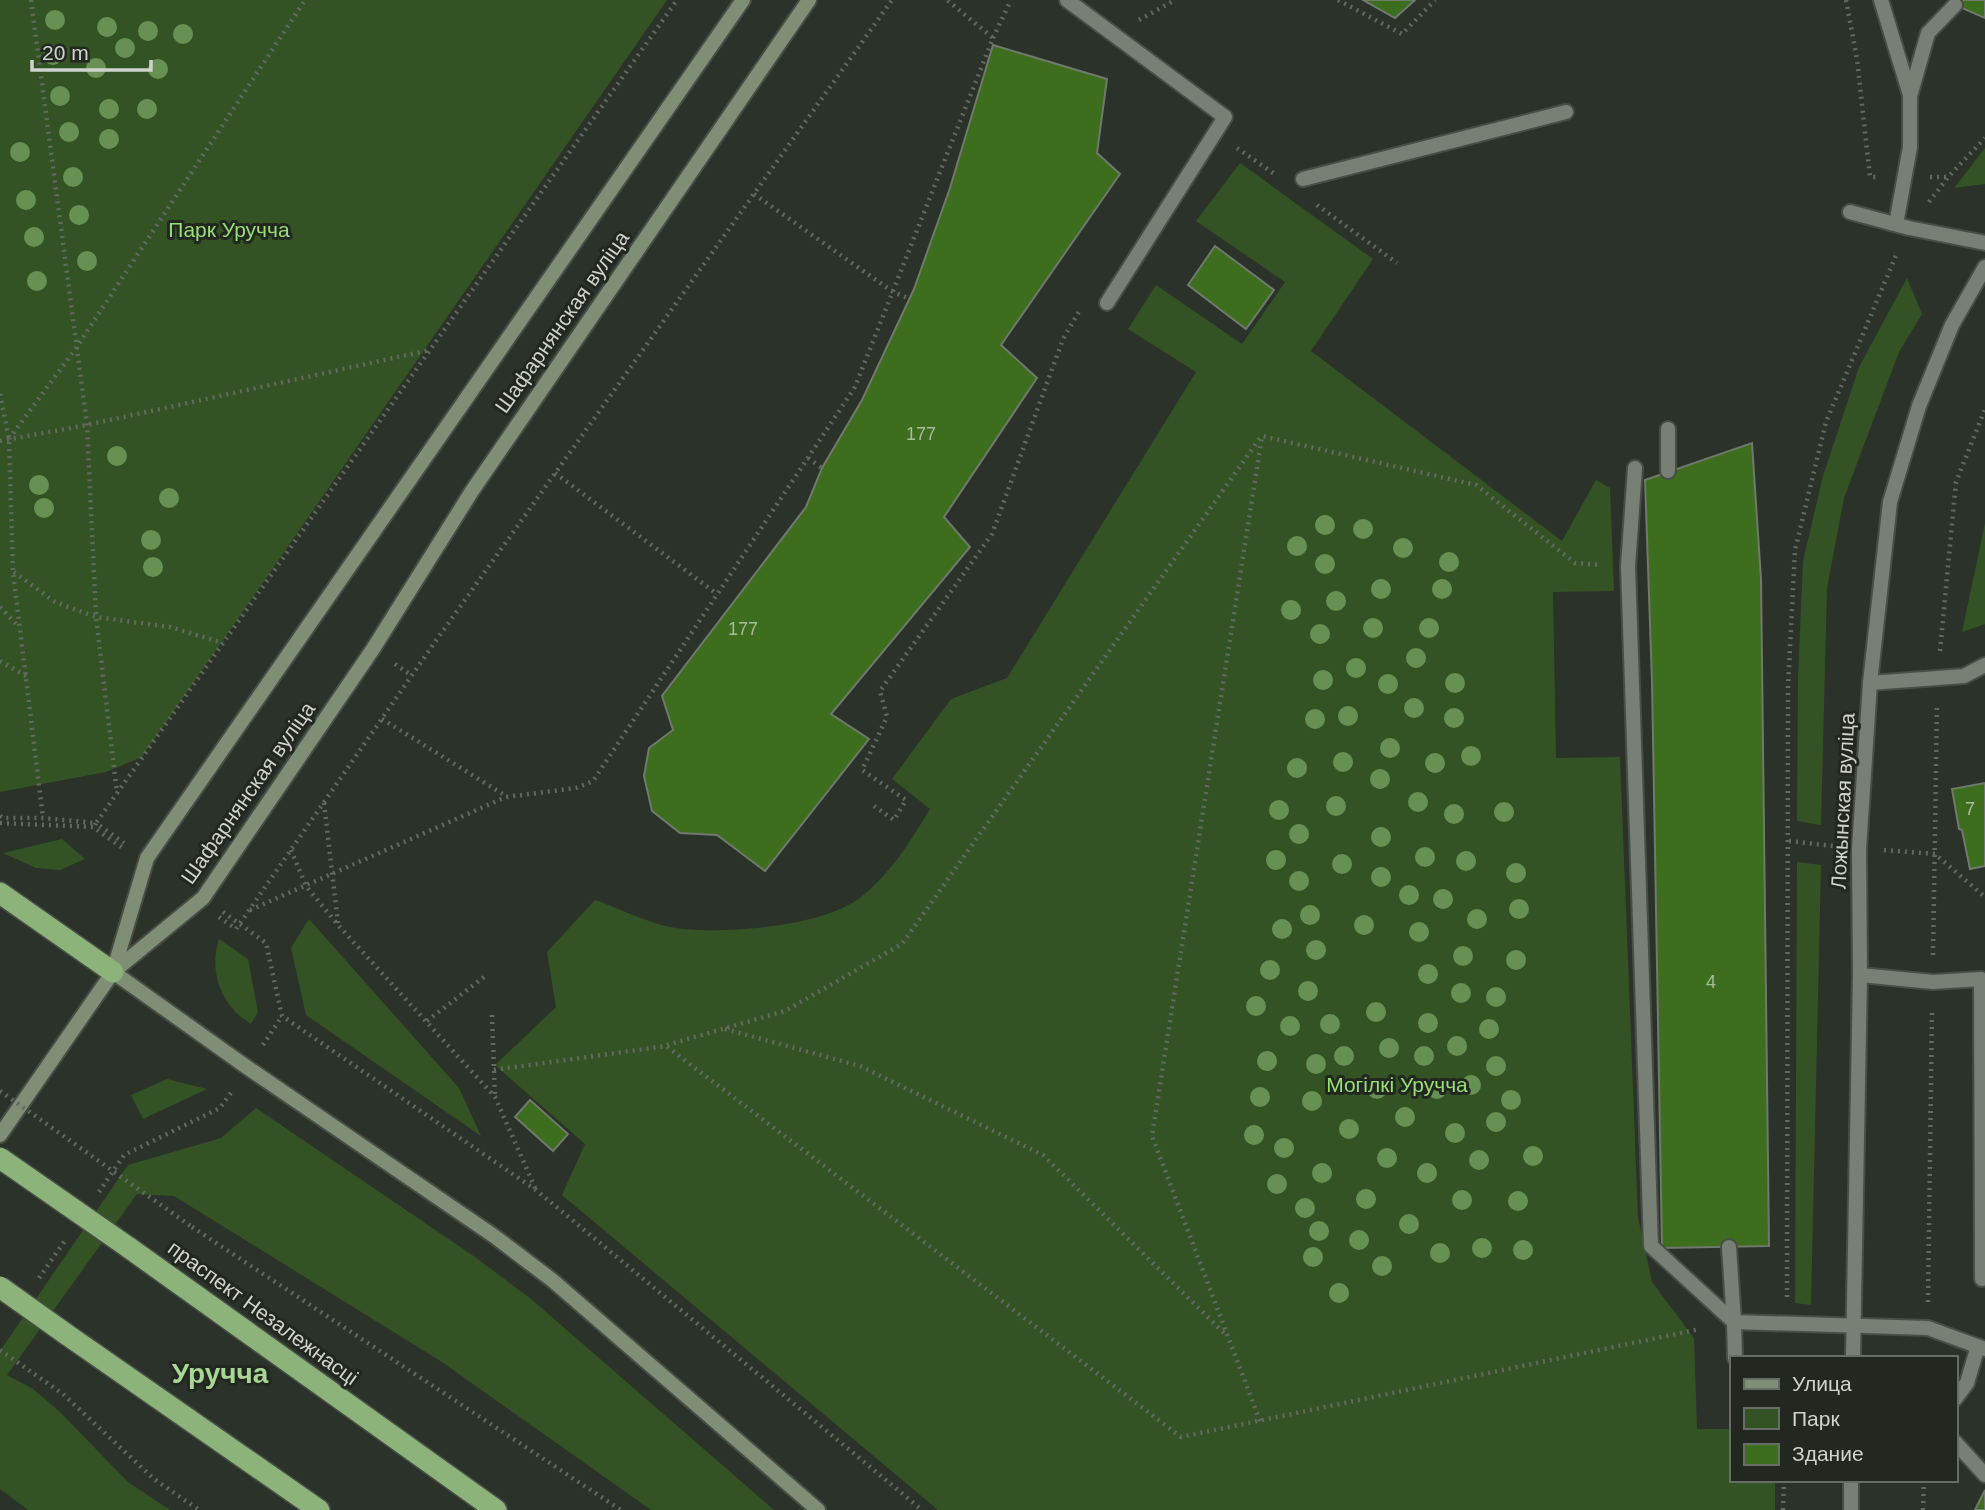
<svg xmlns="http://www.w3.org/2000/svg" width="1985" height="1510" viewBox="0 0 1985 1510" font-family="Helvetica,sans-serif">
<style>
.green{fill:#345324}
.building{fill:#3c6e1e;stroke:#71786d;stroke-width:2}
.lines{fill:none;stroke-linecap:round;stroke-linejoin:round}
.lane-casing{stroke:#484e46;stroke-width:18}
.street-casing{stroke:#484e46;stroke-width:18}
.secondary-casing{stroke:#484e46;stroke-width:18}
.highway-casing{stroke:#484e46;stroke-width:24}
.path{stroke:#636961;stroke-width:4.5;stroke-dasharray:2 5;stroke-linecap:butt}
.lane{stroke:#787f75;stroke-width:14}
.street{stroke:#787f75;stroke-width:14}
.secondary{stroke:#7e8f76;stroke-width:14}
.highway{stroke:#8cb37a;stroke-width:21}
.highway-bridge-casing{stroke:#484e46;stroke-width:24;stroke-linecap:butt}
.path-bridge{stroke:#636961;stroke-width:4.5;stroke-dasharray:2 5;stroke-linecap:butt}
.highway-bridge{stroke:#8cb37a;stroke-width:21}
.tree{fill:#679153}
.labels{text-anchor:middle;stroke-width:6;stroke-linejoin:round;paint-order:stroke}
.number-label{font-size:18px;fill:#aabaa1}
.park-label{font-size:21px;fill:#98de76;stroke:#22281f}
.street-label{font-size:21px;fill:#ced3cd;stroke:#22281f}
.district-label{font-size:28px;font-weight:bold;fill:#a9d695;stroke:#22281f}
</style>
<rect width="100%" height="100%" fill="#2b3229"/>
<path class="green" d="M 0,0 L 667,0 L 142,757 L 106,772 L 0,792 Z
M 1985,148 L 1985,184 L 1954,188 Z
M 1240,163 L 1373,259 L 1311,351 L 1562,541 L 1596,480 L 1610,488 L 1614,591 L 1553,592 L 1556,758 L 1620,757 L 1638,1217 L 1652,1282 L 1694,1338 L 1697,1429 L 1731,1429 L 1731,1480 L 1775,1480 L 1775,1510 L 938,1510 L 562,1195 L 585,1144 L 495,1065 L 556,1007 L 547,952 L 595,900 C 619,908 645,922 670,927 C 717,936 824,927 861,897 C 891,873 910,842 930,809 L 892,779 L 951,699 L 1007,678 L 1196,372 L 1128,329 L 1156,285 L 1242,344 L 1285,282 L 1196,221 Z
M 1907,278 L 1922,314 L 1899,352 L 1844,498 L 1827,588 L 1821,825 L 1797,821 L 1798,678 L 1803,561 L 1823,476 L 1859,367 Z
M 1985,523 L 1985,624 L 1962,632 Z
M 62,839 L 85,859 L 60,870 L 36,868 L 3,853 Z
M 1797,862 L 1821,865 L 1811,1305 L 1795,1303 Z
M 309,919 L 459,1088 L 481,1136 L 306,1015 L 291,948 Z
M 219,939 L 248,959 L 258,1012 L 251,1024 C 245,1019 237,1015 233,1009 C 216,990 211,963 219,939 Z
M 167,1079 L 207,1089 L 143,1119 L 131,1095 Z
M 256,1108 L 475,1257 L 531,1299 L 774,1510 L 651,1510 L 442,1362 L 174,1196 L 137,1194 L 7,1375 L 33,1389 L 59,1411 L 128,1482 L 170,1510 L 28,1510 L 0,1489 L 0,1351 L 128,1165 L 221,1138 Z"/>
<path class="building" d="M 1363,0 L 1415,0 L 1395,18 Z
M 1950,0 L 1985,0 L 1985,18 L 1955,5 Z
M 993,45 L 1107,79 L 1097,153 L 1120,174 L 1001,345 L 1037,378 L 944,517 L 970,547 L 831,714 L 869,739 L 765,871 L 717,835 L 680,833 L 652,811 L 644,776 L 649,748 L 673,730 L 662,696 L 806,507 L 822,468 L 862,400 L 914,289 L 950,188 Z
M 1215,246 L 1274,290 L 1246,329 L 1188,285 Z
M 1752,443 L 1761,579 L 1769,1246 L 1662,1248 L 1652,682 L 1645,480 Z
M 1985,783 L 1985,866 L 1970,869 L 1962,830 L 1959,829 L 1952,789 Z
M 530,1100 L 568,1134 L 553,1151 L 515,1117 Z
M 1985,1490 L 1985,1510 L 1975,1510 Z"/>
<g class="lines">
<defs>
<path id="lane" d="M 1067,0 L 1225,117 L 1107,303
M 1881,0 L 1910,95
M 1303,179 L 1566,112
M 1850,212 L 1909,228 L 1985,243
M 1896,224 L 1910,147 L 1910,96 L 1928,33 L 1955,5
M 1635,468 L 1628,566 L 1651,1246 L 1734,1322
M 1668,471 L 1668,429
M 1870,683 L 1964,676 L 1985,665
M 1860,975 L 1933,982 L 1981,979 L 1982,1279
M 1729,1247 L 1734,1322
M 1735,1358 L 1734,1322 L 1928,1328 L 1985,1349
M 1955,1399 L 1967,1383 L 1978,1346
M 1955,1442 L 1985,1475"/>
<path id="street" d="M 1853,1358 L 1860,975 L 1859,849 L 1870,683 L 1890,502 L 1919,406 L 1952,325 L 1985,267
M 1851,1510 L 1851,1480"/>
<path id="secondary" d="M 113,972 L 147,858 L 743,0
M 113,972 L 248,1068 L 494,1236 L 552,1280 L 818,1510
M 0,1135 L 113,972 L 203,898 L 373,649 L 472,491 L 809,0"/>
<path id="highway" d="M 0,893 L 113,972
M 128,1247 L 496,1510
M 66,1334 L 319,1510"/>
</defs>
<use href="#lane" class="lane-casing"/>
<use href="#street" class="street-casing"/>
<use href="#secondary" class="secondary-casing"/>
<use href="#highway" class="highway-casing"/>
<path class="path" d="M 31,0 L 87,425 L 96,617 L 117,793
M 1338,0 L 1402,34 L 1435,0
M 1846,0 L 1857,59 L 1870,177 L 1879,177
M 1139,20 L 1175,0
M 993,38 L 1011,0
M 1237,148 L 1276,175
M 1930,177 L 1948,177
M 754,194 L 893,292 L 908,298
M 1929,202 L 1948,177 L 1985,138
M 1317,205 L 1397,263
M 0,394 L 9,439 L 13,572 L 43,818
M 9,439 L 76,348 L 305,0
M 0,441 L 87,425 L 430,350
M 808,458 L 822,468
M 555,473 L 717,594
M 14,572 L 55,602 L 96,617 L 170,627 L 223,643
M 0,607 L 19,627
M 1940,651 L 1956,482 L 1985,409
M 0,661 L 26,676
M 395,664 L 411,675
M 382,719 L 506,796
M 324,803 L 338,923
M 874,806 L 894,820 L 906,800 L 862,770 L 887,717 L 880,691 L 992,534 L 1063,339 L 1081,308
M 0,816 L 3,818 L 43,818 L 96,823 L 677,0
M 0,823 L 93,827 L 124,849
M 95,825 L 96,823 L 124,843
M 1789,841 L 1833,846
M 291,850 L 306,886 L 338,925 L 495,1097 L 536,1190
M 1884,850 L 1935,854 L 1985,897
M 250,910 L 506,797 L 576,788 L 593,781 L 855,387 L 993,38 L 947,0
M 223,912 L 266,943 L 282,1016 L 536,1190 L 922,1510
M 219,917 L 236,929 L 435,642 L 892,0
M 1933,955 L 1937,705
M 492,1015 L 495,1097
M 427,1021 L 484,977
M 725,1029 L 860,1066 L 1043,1155 L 1226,1335
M 263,1045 L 282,1016
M 667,1045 L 785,1011 L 902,944 L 1260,438
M 494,1070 L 666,1046 L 1181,1437 L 1700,1329
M 99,1192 L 124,1155 L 220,1108 L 233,1090
M 192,1227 L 621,1510
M 39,1278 L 66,1239
M 1787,1297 L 1788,687 L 1795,550 L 1826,422 L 1897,253
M 1928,1302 L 1932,1009
M 0,1350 L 63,1394 L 154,1479 L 199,1510
M 1260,1421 L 1152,1136 L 1262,436 L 1476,485 L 1575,563 L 1601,565
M 1783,1510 L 1784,1480
M 1923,1510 L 1924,1480"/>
<use href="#lane" class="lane"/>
<use href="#street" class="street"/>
<use href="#secondary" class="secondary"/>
<use href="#highway" class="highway"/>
<defs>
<path id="highway-bridge" d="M 0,1158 L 128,1247
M 0,1287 L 66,1334"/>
</defs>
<use href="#highway-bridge" class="highway-bridge-casing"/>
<path class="path-bridge" d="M 0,1091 L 192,1227"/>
<use href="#highway-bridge" class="highway-bridge"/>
</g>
<g class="tree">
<circle cx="55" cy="20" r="10"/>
<circle cx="107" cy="27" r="10"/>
<circle cx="148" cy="31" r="10"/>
<circle cx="183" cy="34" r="10"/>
<circle cx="125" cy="48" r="10"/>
<circle cx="53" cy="55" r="10"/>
<circle cx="96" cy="68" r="10"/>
<circle cx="158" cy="69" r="10"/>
<circle cx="60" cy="96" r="10"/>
<circle cx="109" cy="109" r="10"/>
<circle cx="147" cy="109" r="10"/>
<circle cx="69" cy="132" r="10"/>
<circle cx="109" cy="139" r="10"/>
<circle cx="20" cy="152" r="10"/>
<circle cx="73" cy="177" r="10"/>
<circle cx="26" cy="200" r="10"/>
<circle cx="79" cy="215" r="10"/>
<circle cx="34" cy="237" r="10"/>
<circle cx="87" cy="261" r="10"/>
<circle cx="37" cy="281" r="10"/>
<circle cx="117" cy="456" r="10"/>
<circle cx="39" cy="485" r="10"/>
<circle cx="169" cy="498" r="10"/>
<circle cx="44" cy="508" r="10"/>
<circle cx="1325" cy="525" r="10"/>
<circle cx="1363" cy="529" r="10"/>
<circle cx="151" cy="540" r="10"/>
<circle cx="1297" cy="546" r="10"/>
<circle cx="1403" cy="548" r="10"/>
<circle cx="1449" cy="562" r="10"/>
<circle cx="1325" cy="564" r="10"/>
<circle cx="153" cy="567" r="10"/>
<circle cx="1381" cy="589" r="10"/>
<circle cx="1442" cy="589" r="10"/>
<circle cx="1336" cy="601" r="10"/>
<circle cx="1291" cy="610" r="10"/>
<circle cx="1373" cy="628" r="10"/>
<circle cx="1429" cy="628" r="10"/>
<circle cx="1320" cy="634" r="10"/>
<circle cx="1416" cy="658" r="10"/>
<circle cx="1356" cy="668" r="10"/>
<circle cx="1323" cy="680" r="10"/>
<circle cx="1455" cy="683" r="10"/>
<circle cx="1388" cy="684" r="10"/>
<circle cx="1414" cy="708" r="10"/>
<circle cx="1348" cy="716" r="10"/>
<circle cx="1454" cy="718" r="10"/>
<circle cx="1315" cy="719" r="10"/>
<circle cx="1390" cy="748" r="10"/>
<circle cx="1471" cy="756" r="10"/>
<circle cx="1343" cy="762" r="10"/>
<circle cx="1435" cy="763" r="10"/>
<circle cx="1297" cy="768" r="10"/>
<circle cx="1380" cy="779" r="10"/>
<circle cx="1418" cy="802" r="10"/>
<circle cx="1336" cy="806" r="10"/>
<circle cx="1279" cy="810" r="10"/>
<circle cx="1504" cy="812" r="10"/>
<circle cx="1454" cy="814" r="10"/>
<circle cx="1299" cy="834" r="10"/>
<circle cx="1381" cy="837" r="10"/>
<circle cx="1425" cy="857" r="10"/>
<circle cx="1276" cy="860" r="10"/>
<circle cx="1466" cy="861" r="10"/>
<circle cx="1342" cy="864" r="10"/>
<circle cx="1516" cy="873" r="10"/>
<circle cx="1381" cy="877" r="10"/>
<circle cx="1299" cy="881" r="10"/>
<circle cx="1409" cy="895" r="10"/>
<circle cx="1443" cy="899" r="10"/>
<circle cx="1519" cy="909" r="10"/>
<circle cx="1310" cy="915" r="10"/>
<circle cx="1477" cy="919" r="10"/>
<circle cx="1364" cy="925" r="10"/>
<circle cx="1282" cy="929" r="10"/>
<circle cx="1419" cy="932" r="10"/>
<circle cx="1316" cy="950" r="10"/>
<circle cx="1463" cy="956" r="10"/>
<circle cx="1516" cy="960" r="10"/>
<circle cx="1270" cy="970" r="10"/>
<circle cx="1428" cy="974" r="10"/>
<circle cx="1308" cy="991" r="10"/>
<circle cx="1461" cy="993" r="10"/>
<circle cx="1496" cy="997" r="10"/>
<circle cx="1256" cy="1006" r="10"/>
<circle cx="1376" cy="1012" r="10"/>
<circle cx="1428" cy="1023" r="10"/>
<circle cx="1330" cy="1024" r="10"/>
<circle cx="1290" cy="1026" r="10"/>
<circle cx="1489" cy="1029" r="10"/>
<circle cx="1457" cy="1046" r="10"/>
<circle cx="1389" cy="1048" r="10"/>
<circle cx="1344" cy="1056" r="10"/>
<circle cx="1424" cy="1056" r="10"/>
<circle cx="1267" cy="1061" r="10"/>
<circle cx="1316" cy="1064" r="10"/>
<circle cx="1496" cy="1066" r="10"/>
<circle cx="1471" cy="1085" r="10"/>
<circle cx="1377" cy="1089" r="10"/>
<circle cx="1437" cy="1089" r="10"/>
<circle cx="1260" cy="1097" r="10"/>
<circle cx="1511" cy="1100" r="10"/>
<circle cx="1312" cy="1101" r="10"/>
<circle cx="1405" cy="1117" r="10"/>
<circle cx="1496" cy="1122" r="10"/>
<circle cx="1349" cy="1129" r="10"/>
<circle cx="1455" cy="1133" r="10"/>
<circle cx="1254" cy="1135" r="10"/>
<circle cx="1284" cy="1148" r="10"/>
<circle cx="1533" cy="1156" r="10"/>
<circle cx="1387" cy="1158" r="10"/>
<circle cx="1479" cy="1160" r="10"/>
<circle cx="1322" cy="1173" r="10"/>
<circle cx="1427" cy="1173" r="10"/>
<circle cx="1277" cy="1184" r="10"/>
<circle cx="1366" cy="1199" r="10"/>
<circle cx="1462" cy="1200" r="10"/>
<circle cx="1518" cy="1201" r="10"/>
<circle cx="1305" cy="1208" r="10"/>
<circle cx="1409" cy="1224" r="10"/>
<circle cx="1319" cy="1231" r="10"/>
<circle cx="1359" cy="1240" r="10"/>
<circle cx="1482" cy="1248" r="10"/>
<circle cx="1523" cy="1250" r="10"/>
<circle cx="1440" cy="1253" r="10"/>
<circle cx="1313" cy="1257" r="10"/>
<circle cx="1382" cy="1266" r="10"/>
<circle cx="1339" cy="1293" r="10"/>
</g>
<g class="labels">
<g class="number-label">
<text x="921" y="440">177</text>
<text x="743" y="635">177</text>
<text x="1970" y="815">7</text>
<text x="1711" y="988">4</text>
</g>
<g class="park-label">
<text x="229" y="237">Парк Уручча</text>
<text x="1397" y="1092">Могілкі Уручча</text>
</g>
<g class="street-label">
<text transform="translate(562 322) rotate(-55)" y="7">Шафарнянская вуліца</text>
<text transform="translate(248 793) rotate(-55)" y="7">Шафарнянская вуліца</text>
<text transform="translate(1843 801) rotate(-87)" y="7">Ложынская вуліца</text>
<text transform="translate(263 1313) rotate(36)" y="7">праспект Незалежнасці</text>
</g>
<g class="district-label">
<text x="220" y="1383">Уручча</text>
</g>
</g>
<rect x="1730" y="1356" width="228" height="126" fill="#22281f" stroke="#676c65" stroke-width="2"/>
<rect x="1744" y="1379" width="35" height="10" fill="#7e8f76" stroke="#676c65" stroke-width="2"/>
<text x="1792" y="1391" font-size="21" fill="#ced3cd">Улица</text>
<rect x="1744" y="1408" width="35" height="21" fill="#345324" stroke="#676c65" stroke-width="2"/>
<text x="1792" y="1426" font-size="21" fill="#ced3cd">Парк</text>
<rect x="1744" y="1444" width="35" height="21" fill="#3c6e1e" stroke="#676c65" stroke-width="2"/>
<text x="1792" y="1461" font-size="21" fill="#ced3cd">Здание</text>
<path d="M32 60v10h119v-10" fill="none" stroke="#ced3cd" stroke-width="3.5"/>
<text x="42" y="60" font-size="21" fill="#ced3cd" stroke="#22281f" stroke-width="5" paint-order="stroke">20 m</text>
</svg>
